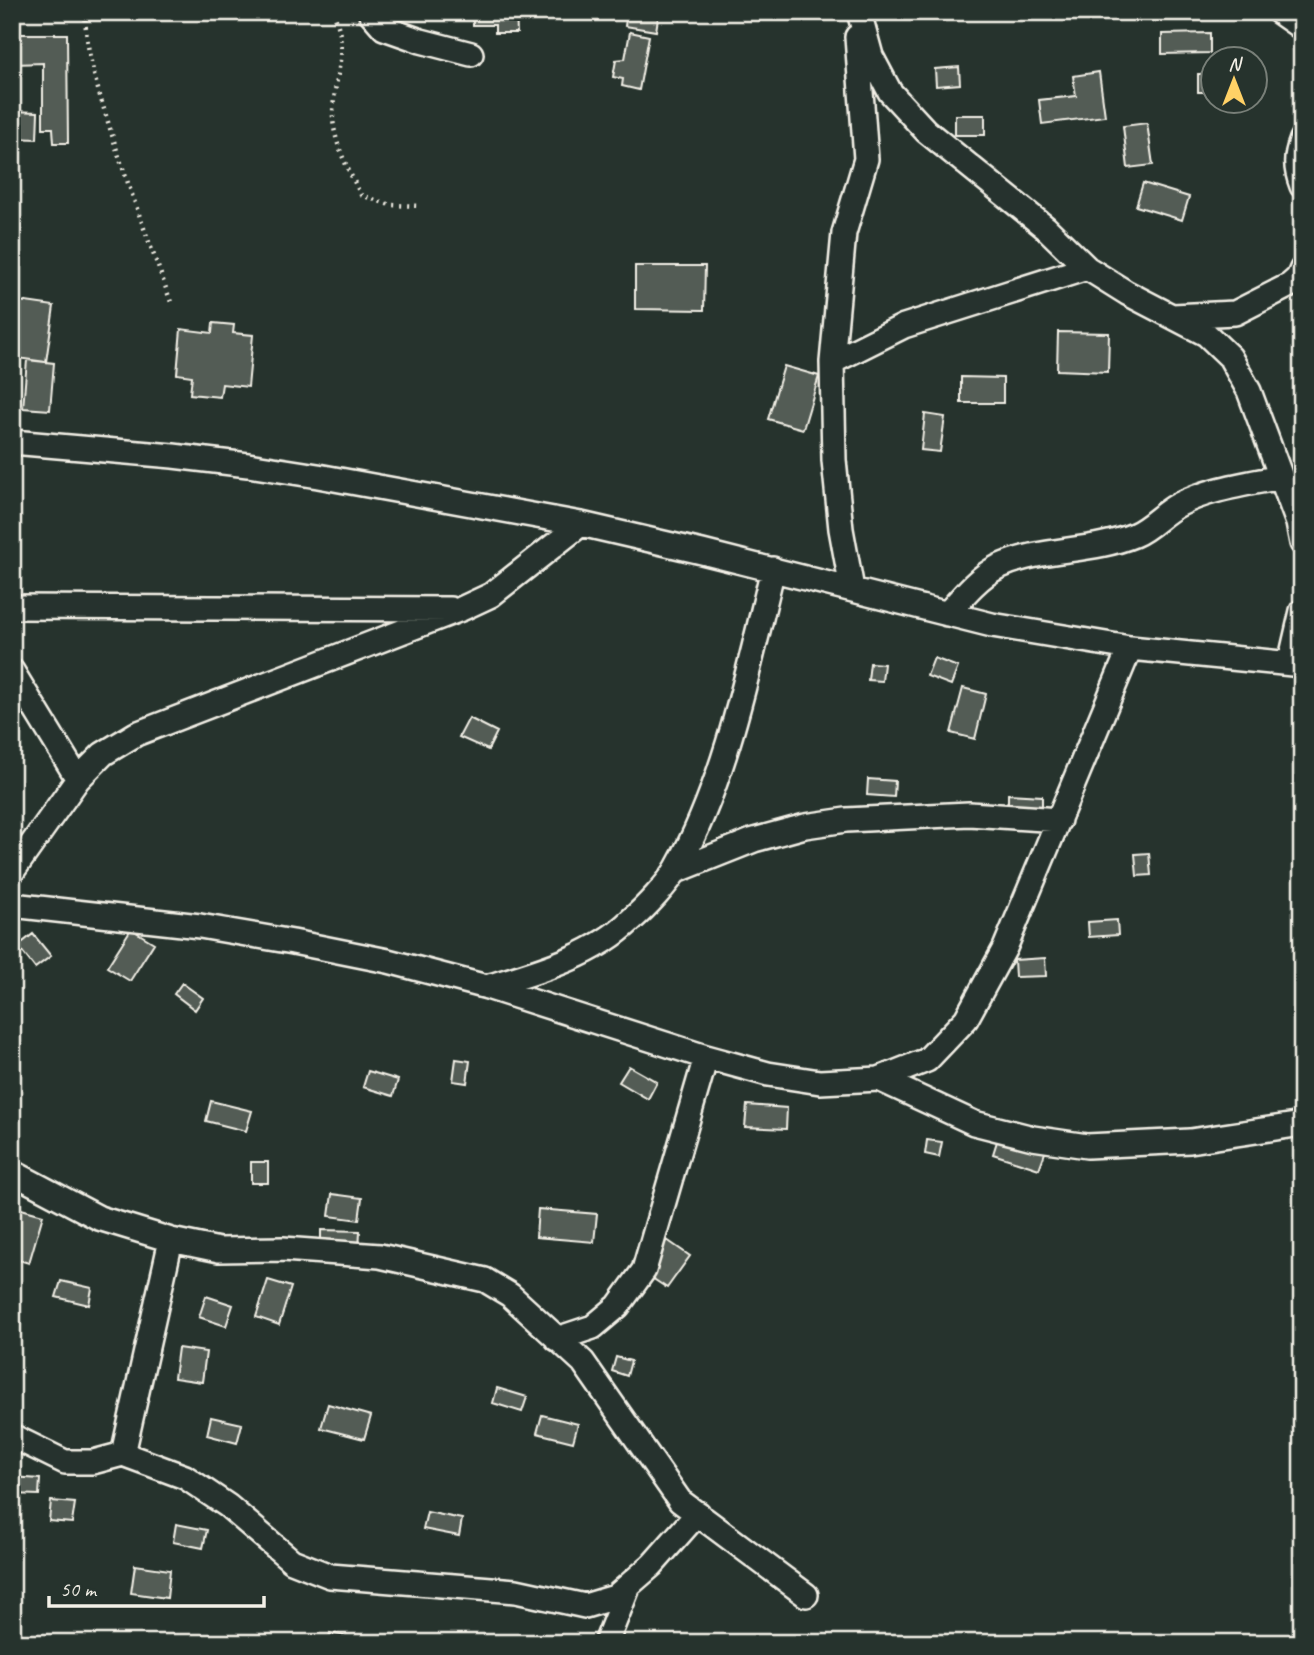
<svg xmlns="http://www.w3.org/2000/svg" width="1314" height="1655" viewBox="0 0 1314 1655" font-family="Caveat,sans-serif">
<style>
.building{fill:#525c55;stroke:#f4f1e8;stroke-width:2}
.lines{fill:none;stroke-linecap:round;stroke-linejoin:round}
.minor-casing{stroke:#f4f1e8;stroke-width:28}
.path{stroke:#f4f1e8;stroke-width:4.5;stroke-dasharray:2 5;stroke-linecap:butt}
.minor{stroke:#26332d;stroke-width:23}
</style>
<rect width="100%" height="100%" fill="#26332d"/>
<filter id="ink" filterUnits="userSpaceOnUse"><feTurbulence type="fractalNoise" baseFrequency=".0143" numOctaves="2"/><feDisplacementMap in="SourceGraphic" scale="14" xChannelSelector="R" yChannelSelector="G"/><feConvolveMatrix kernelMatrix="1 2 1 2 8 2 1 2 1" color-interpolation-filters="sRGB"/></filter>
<g filter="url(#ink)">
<path class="building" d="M 473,12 L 516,12 L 517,33 L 495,33 L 495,25 L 473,25 Z
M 627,12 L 659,12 L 656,31 L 625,26 Z
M 630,32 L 649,36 L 639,90 L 622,86 L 623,79 L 613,77 L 616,60 L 625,59 Z
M 1210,33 L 1210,53 L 1162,54 L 1162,34 Z
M 14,34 L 67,34 L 68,143 L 54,143 L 53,128 L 43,128 L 43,63 L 15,64 Z
M 959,67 L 960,84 L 936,86 L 935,69 Z
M 1099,72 L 1105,116 L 1042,124 L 1039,100 L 1076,96 L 1073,76 Z
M 1198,74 L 1212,74 L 1212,92 L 1198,92 Z
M 12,111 L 38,112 L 37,139 L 12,138 Z
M 955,115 L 985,115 L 985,135 L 955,135 Z
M 1147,123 L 1153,165 L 1128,168 L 1123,126 Z
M 1143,183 L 1189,197 L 1182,220 L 1136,206 Z
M 635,266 L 705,266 L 704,310 L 635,309 Z
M 12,300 L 54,306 L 46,362 L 17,358 L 18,348 L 12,347 Z
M 213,323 L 234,325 L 233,333 L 253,335 L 248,387 L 222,384 L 220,397 L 190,394 L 192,376 L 177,374 L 181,329 L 212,333 Z
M 1058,332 L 1109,333 L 1108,372 L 1057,370 Z
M 27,360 L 54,363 L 50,410 L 23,408 Z
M 784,366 L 819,376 L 803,429 L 768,419 Z
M 961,377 L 1003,378 L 1003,403 L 961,403 Z
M 12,397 L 20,397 L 19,411 L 12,411 Z
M 925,414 L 945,417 L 940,452 L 921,450 Z
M 934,658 L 958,667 L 951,685 L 927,676 Z
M 870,663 L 884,664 L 882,681 L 868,680 Z
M 963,688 L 986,694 L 975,739 L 951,733 Z
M 469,718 L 497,732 L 488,750 L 459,737 Z
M 868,779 L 895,781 L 894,797 L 867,795 Z
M 1008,794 L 1042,796 L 1042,808 L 1008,807 Z
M 1149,853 L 1151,875 L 1137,876 L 1135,854 Z
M 1117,920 L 1118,935 L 1089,937 L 1088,922 Z
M 131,929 L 154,943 L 130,981 L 107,967 Z
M 33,934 L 51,956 L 35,968 L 18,946 Z
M 1045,958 L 1046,976 L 1015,977 L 1014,960 Z
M 182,983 L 203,998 L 195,1010 L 174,994 Z
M 456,1059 L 470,1061 L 467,1083 L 453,1081 Z
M 629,1066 L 657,1082 L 648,1099 L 619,1082 Z
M 368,1071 L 398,1080 L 393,1096 L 363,1087 Z
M 211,1101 L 252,1111 L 246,1131 L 206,1121 Z
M 747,1105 L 787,1108 L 786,1129 L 745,1127 Z
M 999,1135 L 1046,1150 L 1039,1169 L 993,1154 Z
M 927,1140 L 942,1142 L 939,1157 L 925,1154 Z
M 251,1162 L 268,1162 L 268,1183 L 251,1183 Z
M 332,1194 L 362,1198 L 359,1220 L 329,1216 Z
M 14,1207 L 43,1215 L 29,1263 L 12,1258 Z
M 538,1209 L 597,1214 L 594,1242 L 536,1237 Z
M 321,1230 L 360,1231 L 359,1250 L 321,1249 Z
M 667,1240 L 690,1256 L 667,1288 L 643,1272 Z
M 268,1280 L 291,1287 L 279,1325 L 256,1317 Z
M 61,1281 L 92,1288 L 89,1305 L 56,1297 Z
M 206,1296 L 233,1305 L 226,1326 L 199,1317 Z
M 178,1348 L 206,1352 L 202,1382 L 174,1378 Z
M 616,1357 L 631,1361 L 627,1376 L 612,1371 Z
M 497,1388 L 527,1397 L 522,1412 L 493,1403 Z
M 328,1404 L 371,1416 L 364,1439 L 321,1428 Z
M 542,1415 L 578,1424 L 573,1442 L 537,1433 Z
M 211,1417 L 242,1424 L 237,1443 L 207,1435 Z
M 12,1477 L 40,1479 L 39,1495 L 12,1494 Z
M 51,1501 L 75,1503 L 72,1523 L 49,1521 Z
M 427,1512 L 462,1519 L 459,1536 L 423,1529 Z
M 176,1524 L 207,1530 L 203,1548 L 173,1542 Z
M 135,1565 L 170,1570 L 167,1598 L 131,1593 Z
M 330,1633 L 352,1637 L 351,1643 L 328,1643 Z"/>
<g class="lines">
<defs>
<path id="minor" d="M 370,12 L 384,28 L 421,41 L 471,54
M 859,12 L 871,56 L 890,92 L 926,131 L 1046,228 L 1087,268 L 1127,293 L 1206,334 L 1230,357 L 1249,391 L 1298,523 L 1302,543
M 1279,12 L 1302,28
M 1302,139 C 1295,157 1295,168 1302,186
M 1173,316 L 1235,313 L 1290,285 L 1298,278 L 1302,269
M 832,362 L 904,326 L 1087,268
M 12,442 L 173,456 L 248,465 L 318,476 L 581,524 L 702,552 L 992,625 L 1130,648 L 1302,665
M 852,589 L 841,529 L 834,460 L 832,362 L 844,233 L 866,159 L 857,37
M 12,607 L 450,609
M 947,614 C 962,597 978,577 998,567 C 1041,547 1091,553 1134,535 C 1151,528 1161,514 1178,505 C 1208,489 1247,484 1281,477
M 1290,663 L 1302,611
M 12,671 L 78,779
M 676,871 L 754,840 L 805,826 L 846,820 L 969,814 L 1059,820
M 12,872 L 78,779 L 103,754 L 136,734 L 461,609 L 491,595 L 581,524
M 12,905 L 200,926 L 293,942 L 388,961 L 487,987 L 706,1057 L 768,1074 L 820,1082 L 879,1079 L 927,1060 L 966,1019 L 1005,948 L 1130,648
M 487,987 C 536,972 593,957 631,920 C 645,908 668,884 677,868 C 726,781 749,666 773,569
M 879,1079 L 974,1123 L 1033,1138 L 1087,1146 L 1190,1141 L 1302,1124
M 12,1172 L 99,1218 L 171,1240 L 219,1250 L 283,1249 L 380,1256 L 485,1280 L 510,1295 L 583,1362 L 680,1501 L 806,1595
M 557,1339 L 593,1327 L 618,1306 L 644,1270 L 706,1057
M 12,1436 L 65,1462 L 93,1462 L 123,1454 L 185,1477 L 228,1506 L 292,1561 L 330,1576 L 516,1591 L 585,1606 L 615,1597 L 652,1565 L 698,1513
M 123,1454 L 171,1240
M 606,1643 L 629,1585"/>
</defs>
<use href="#minor" class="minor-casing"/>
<path class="path" d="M 85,12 C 86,53 96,83 108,122 C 127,184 150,244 172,305
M 333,12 C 351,51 332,80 333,119 C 335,146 349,171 361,195 L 390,205 L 421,206"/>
<use href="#minor" class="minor"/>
</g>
</g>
<rect width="1314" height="1655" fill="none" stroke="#26332d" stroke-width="42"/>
<rect x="21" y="21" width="1272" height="1613" fill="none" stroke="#f4f1e8" stroke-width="2.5" filter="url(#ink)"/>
<g transform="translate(1234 80)"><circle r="33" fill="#26332d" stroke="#787f78" stroke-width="2"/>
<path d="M0-5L12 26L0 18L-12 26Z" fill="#ffd166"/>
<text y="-10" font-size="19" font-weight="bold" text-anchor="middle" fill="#f4f1e8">N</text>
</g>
<path d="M49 1596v10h215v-10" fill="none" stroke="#f4f1e8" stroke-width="3.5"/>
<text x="60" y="1596" font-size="21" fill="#f4f1e8" stroke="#26332d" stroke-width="5" paint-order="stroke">50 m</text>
</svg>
